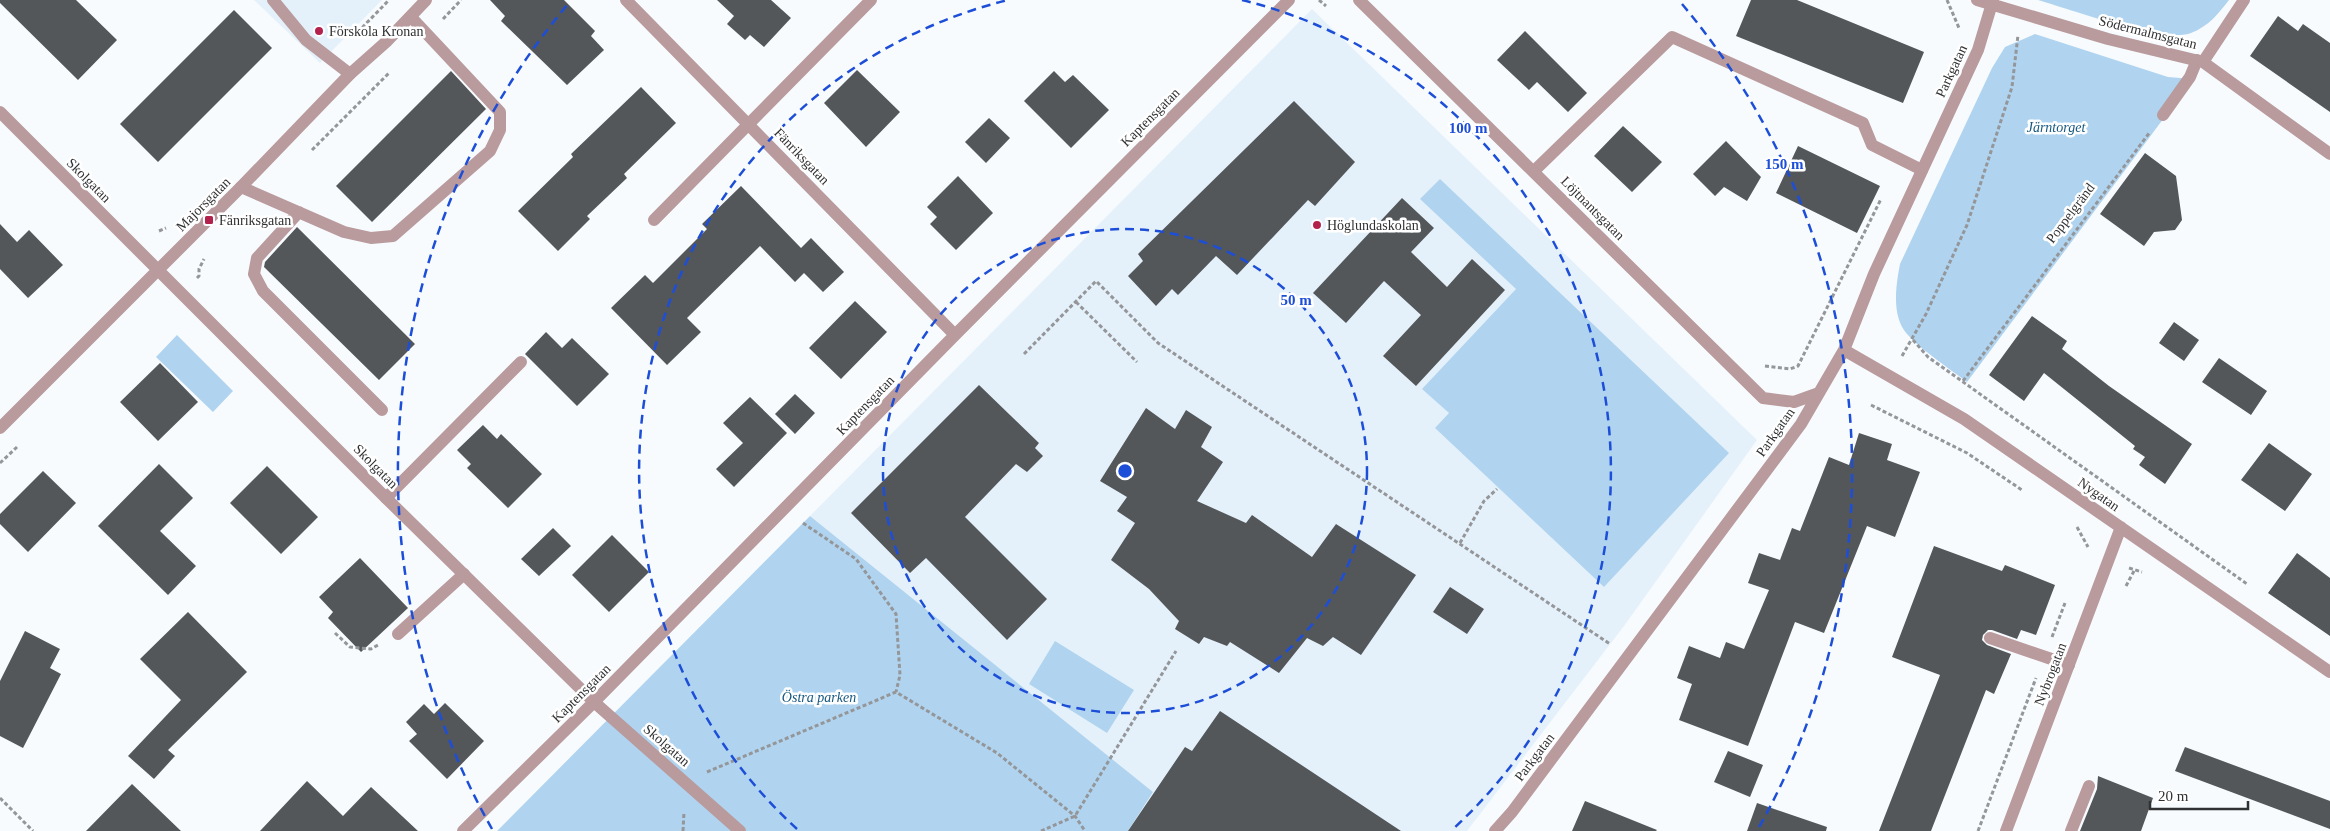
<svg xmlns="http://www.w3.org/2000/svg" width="2330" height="831" viewBox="0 0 2330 831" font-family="Georgia,serif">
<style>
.built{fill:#e5f1fa}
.green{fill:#b0d4ef}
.building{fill:#53575a}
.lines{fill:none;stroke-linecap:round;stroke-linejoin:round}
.path{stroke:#949699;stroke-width:3;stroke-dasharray:4 2.5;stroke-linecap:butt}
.lane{stroke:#b99a9d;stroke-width:12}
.street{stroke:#b99a9d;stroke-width:12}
.ring{fill:none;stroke:#1d4ed8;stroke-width:2.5;stroke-dasharray:9 6}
.poi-dot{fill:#b3224d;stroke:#fff;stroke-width:2}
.labels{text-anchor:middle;stroke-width:5;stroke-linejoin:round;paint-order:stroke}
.poi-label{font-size:14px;fill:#303133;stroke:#fff;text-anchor:start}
.street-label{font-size:14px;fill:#303133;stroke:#fff}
.park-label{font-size:14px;font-style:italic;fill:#165780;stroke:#fff}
.centre{fill:#1d4ed8;stroke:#fff;stroke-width:2.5}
.ring-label{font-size:15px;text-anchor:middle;font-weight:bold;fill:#1d4ed8;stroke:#fff;stroke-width:5;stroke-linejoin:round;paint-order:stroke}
</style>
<rect width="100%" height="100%" fill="#f7fbfe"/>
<path class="built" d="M 254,0 L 382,0 L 320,63 Z
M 1312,9 L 1757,440 L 1624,626 L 1467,831 L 1128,831 L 1153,792 L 810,516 Z"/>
<path class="green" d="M 2038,0 L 2229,0 C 2218,14 2209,26 2191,33 C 2164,44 2070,9 2038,0 Z
M 2035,34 L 2168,77 L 2193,79 L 1967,382 C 1950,369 1920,349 1907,334 C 1891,316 1896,285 1900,264 L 1992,68 L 2005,47 Z
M 1440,179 L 1729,453 L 1604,587 L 1435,428 L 1449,413 L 1422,389 L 1516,289 L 1420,199 Z
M 177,335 L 233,391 L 213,412 L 156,357 Z
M 810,516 L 1153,792 L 1128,831 L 497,831 Z
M 1055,641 L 1134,690 L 1107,733 L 1029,684 Z"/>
<path class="building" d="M 0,0 L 76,0 L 117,40 L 78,80 L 0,3 Z
M 490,0 L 564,0 L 595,31 L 591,36 L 604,50 L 567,85 L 501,21 L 505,16 Z
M 717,0 L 771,0 L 791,18 L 764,47 L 750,35 L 745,40 L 727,24 L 734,16 Z
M 1751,0 L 1797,0 L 1924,52 L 1903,103 L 1736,36 Z
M 234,10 L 272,48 L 158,162 L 120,124 Z
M 2278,16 L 2298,31 L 2303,24 L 2330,43 L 2330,112 L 2250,56 Z
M 1525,31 L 1587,93 L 1568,112 L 1537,82 L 1529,90 L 1497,60 Z
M 857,70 L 900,112 L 866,147 L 824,103 Z
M 451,71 L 486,109 L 372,222 L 336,186 Z
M 1054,71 L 1065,82 L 1073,75 L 1109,110 L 1071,148 L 1024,101 Z
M 641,87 L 676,123 L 624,174 L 627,178 L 587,216 L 590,219 L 558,251 L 518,211 L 573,157 L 571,154 Z
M 1294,101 L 1355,162 L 1315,206 L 1308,200 L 1237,275 L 1216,256 L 1178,295 L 1172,289 L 1156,306 L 1128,276 L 1143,261 L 1138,254 Z
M 989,118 L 1010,138 L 986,163 L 965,142 Z
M 1623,126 L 1662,162 L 1632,192 L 1594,156 Z
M 1726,141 L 1761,177 L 1747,201 L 1724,187 L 1715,196 L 1693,174 Z
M 1798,146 L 1880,186 L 1857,233 L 1776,193 Z
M 2145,153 L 2176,176 L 2182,220 L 2175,230 L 2154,232 L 2144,246 L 2100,214 Z
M 958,176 L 993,213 L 956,250 L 930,224 L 937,217 L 927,207 Z
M 741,186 L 801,248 L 811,238 L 844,272 L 823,292 L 804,273 L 795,282 L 760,246 L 687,318 L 701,332 L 667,365 L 611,308 L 645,275 L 653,283 L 707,229 L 702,224 Z
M 1402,198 L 1434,228 L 1411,252 L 1447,287 L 1472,259 L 1505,290 L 1416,386 L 1383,356 L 1421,315 L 1384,281 L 1346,323 L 1313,293 Z
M 0,224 L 17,242 L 29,230 L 63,265 L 28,298 L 0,269 Z
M 297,227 L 415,344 L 379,380 L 264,267 L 265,262 Z
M 855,301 L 887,332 L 841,379 L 809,348 Z
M 2032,316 L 2067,341 L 2062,349 L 2109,386 L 2192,444 L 2165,484 L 2139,465 L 2145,457 L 2133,449 L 2135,446 L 2044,373 L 2024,401 L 1989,375 Z
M 2174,322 L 2199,340 L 2184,361 L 2159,343 Z
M 546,332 L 562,348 L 572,338 L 609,374 L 577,406 L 525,354 Z
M 2219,358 L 2267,391 L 2251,415 L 2202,382 Z
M 160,363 L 198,402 L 158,441 L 120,402 Z
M 979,385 L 1039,443 L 1035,448 L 1043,456 L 1027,472 L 1016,464 L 965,517 L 1047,599 L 1007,640 L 926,558 L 910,573 L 851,513 Z
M 795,394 L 815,413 L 795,434 L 775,414 Z
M 750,397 L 787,433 L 734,487 L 716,469 L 743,443 L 723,423 Z
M 1146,408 L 1175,429 L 1186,410 L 1212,427 L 1201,447 L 1223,462 L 1197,501 L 1246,523 L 1252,515 L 1312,557 L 1336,524 L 1416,575 L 1361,655 L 1333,637 L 1323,646 L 1307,638 L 1279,673 L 1230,642 L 1227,646 L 1204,637 L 1199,644 L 1175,629 L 1179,621 L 1149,589 L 1111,560 L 1135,523 L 1117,511 L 1127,497 L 1100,481 Z
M 483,425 L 497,439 L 501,434 L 542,474 L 508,508 L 467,468 L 471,464 L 457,450 Z
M 1859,433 L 1892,444 L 1887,460 L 1920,472 L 1895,537 L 1867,526 L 1824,633 L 1795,622 L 1748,746 L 1679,720 L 1692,684 L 1677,678 L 1689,646 L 1720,658 L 1726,642 L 1744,649 L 1769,590 L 1748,583 L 1759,553 L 1780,560 L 1792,528 L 1800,531 L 1829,457 L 1849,465 Z
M 2269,443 L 2312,474 L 2285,511 L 2241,480 Z
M 159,464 L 193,498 L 160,531 L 196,566 L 168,595 L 98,526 Z
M 267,466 L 318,517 L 281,554 L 230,503 Z
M 43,471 L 76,503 L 28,552 L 0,524 L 0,514 Z
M 553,528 L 571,546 L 539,576 L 521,559 Z
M 612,535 L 649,572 L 609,612 L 572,575 Z
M 1934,546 L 2002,571 L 2005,565 L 2055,585 L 2036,635 L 2021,630 L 2017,639 L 1992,630 L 1988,630 L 1983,635 L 1982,640 L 1987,645 L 2011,654 L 1994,694 L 1986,690 L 1931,831 L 1879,831 L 1940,675 L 1892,657 Z
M 2297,553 L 2330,578 L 2330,636 L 2268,593 Z
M 360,558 L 408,608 L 361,652 L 328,618 L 333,612 L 319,597 Z
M 1450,587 L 1484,609 L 1467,634 L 1433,612 Z
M 188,612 L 247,672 L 168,750 L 175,756 L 154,779 L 128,756 L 181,700 L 140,659 Z
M 25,631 L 60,649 L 50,668 L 61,674 L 23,748 L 0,736 L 0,681 Z
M 445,703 L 484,741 L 447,779 L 409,741 L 417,734 L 406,722 L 424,704 L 434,714 Z
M 1220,711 L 1401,831 L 1128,831 L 1185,747 L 1192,751 Z
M 2185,747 L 2330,801 L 2330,829 L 2175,771 Z
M 1728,751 L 1763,765 L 1750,797 L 1714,782 Z
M 2098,776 L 2153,798 L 2141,831 L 2080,831 L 2097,789 Z
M 307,781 L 343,816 L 371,787 L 418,831 L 260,831 Z
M 132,784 L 181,831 L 86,831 Z
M 1585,801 L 1657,830 L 1656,831 L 1572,831 Z
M 1757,803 L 1827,827 L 1826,831 L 1747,831 Z"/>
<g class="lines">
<path class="path" d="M 1319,0 L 1326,6
M 1947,0 L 1959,28
M 443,19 L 461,0
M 353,37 L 389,0
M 312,150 L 389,73
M 159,231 L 166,228
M 197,278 L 199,276 L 199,269 L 204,259
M 1076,302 L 1137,362
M 1913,340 L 1928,357 L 2247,584
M 1024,354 L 1096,281 L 1158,343 L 1610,644
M 1902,356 L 1926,314 L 1967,225 L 2012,87 L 2018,35
M 1765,366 L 1790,369 L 1798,366 L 1881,199
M 1963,381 L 2150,132
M 1871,405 L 1967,453 L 2022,490
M 0,463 L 17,447
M 803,523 L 856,559 L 896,614 L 900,675 L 896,692
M 2077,527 L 2088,547
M 1460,543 L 1484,501 L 1497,489
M 2129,568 L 2142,572
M 2126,586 L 2134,571
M 335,633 L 350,647 L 371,649 L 378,645
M 2052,637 L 2065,603
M 707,772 L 896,692 L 997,753 L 1075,816 L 1085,831
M 0,798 L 33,831
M 683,831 L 684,812
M 1041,831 L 1075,816 L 1176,651
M 1978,831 L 2036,678"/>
<path class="lane" d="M 273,0 L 306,40 L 350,74
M 2163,115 L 2190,77 L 2197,60
M 1534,171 L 1672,37 L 1863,123 L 1872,145 L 1922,170
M 241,187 L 344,232 L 371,238 L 393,236 L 490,151 L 500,130 L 500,112 L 411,17
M 299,212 L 257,258 L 254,274 L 263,291 L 382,410
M 386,498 L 521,362
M 398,634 L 464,574
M 1990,638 L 2069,665
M 2071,831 L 2089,786"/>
<path class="street" d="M 626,0 L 955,335
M 1359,0 L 1763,398 L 1794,402 L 1819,393
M 1977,0 L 2108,39 L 2203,62 L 2330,154
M 2203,62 L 2244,0
M 0,112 L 386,498 L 594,702 L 740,831
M 654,220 L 871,0
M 1844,350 L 1964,419 L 2330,672
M 0,428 L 241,187 L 350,74 L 386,42 L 426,0
M 463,831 L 594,702 L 955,335 L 1289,0
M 1495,831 L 1512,812 L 1801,424 L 1844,350 L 1874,274 L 1978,50 L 1993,0
M 2006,831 L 2121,527"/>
</g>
<g class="ring">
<circle cx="1125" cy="471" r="242"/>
<path d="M797 829A485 485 0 0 1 1008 0M1242 0A485 485 0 0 1 1453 829"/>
<path d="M492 829A727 727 0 0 1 568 4M1682 4A727 727 0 0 1 1758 829"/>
</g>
<g class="poi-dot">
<circle cx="319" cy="31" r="5"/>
<rect x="204" y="215" width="10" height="10" rx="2.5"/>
<circle cx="1317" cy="225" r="5"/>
</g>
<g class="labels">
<g class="poi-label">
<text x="329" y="36">Förskola Kronan</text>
<text x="219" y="225">Fänriksgatan</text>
<text x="1327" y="230">Höglundaskolan</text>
</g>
<g class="street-label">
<text transform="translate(2148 32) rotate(14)" y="5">Södermalmsgatan</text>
<text transform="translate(1951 71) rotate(-65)" y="5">Parkgatan</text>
<text transform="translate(1150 117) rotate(-45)" y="5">Kaptensgatan</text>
<text transform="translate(802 156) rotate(46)" y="5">Fänriksgatan</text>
<text transform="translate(89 180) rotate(45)" y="5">Skolgatan</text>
<text transform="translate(203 204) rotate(-45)" y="5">Majorsgatan</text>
<text transform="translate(1593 208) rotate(45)" y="5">Löjtnantsgatan</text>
<text transform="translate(2070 213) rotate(-53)" y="5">Poppelgränd</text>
<text transform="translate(865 405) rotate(-46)" y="5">Kaptensgatan</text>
<text transform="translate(1775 432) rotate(-55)" y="5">Parkgatan</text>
<text transform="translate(376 466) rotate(45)" y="5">Skolgatan</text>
<text transform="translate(2099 494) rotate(35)" y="5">Nygatan</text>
<text transform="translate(2050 674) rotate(-69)" y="5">Nybrogatan</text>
<text transform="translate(581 693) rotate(-45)" y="5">Kaptensgatan</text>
<text transform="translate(667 745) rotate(41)" y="5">Skolgatan</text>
<text transform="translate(1534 757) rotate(-53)" y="5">Parkgatan</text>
</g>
<g class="park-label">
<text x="2056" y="132">Järntorget</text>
<text x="819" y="702">Östra parken</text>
</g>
</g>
<circle cx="1125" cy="471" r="8" class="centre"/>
<g class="ring-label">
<text x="1468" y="133">100 m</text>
<text x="1784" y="169">150 m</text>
<text x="1296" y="305">50 m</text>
</g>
<path d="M2150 801v8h98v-8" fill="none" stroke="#303133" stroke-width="2.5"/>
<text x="2158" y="801" font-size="15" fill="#303133" stroke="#ffffff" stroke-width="4" paint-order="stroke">20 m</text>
</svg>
